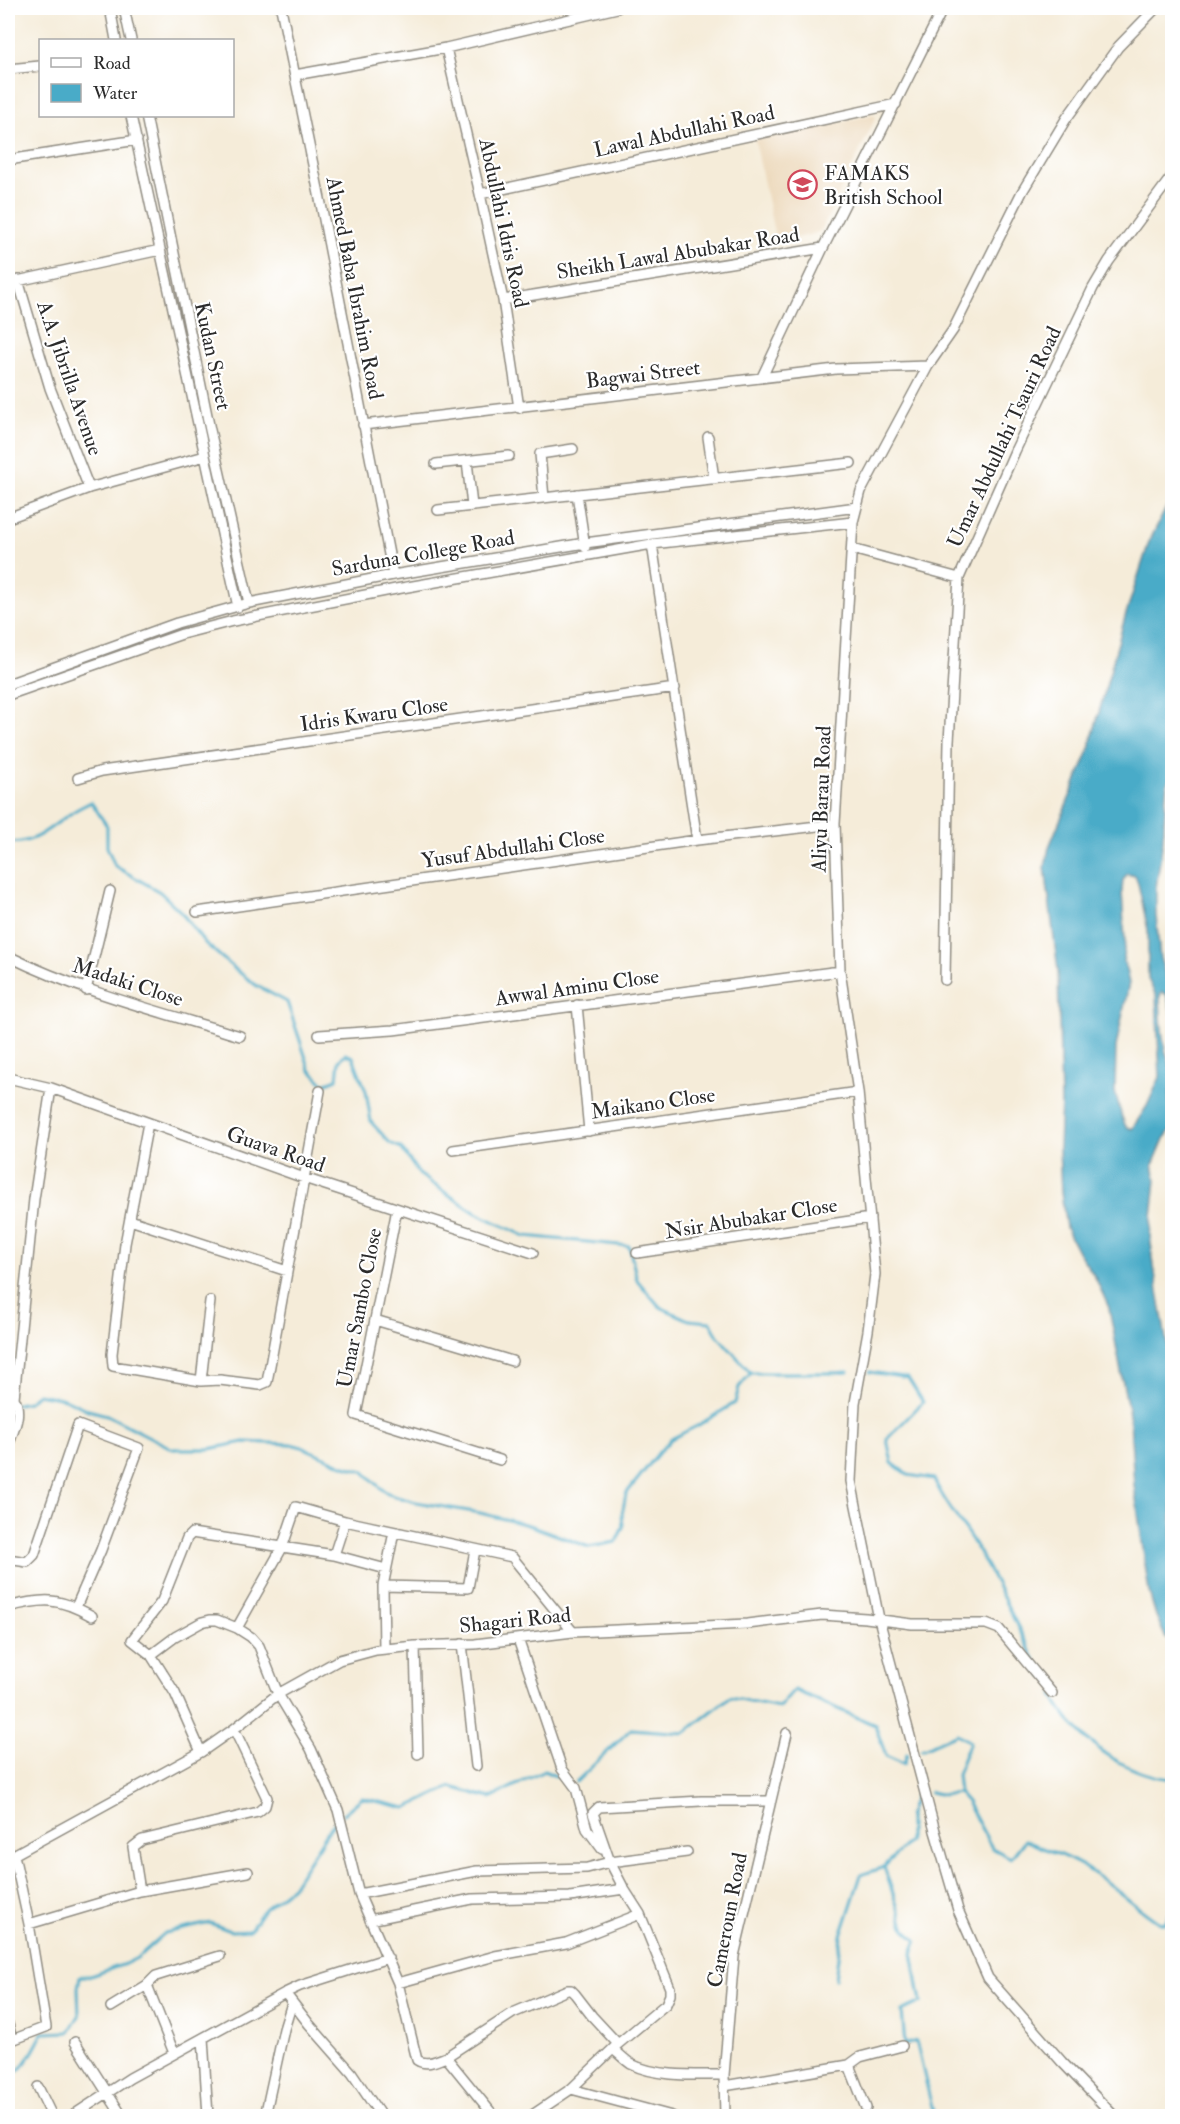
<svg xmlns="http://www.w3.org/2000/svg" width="1180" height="2124" viewBox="0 0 1180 2124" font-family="'IM FELL Double Pica',serif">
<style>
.built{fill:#ecd8ba}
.water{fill:#49abc8;stroke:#3a6b7a;stroke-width:1.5;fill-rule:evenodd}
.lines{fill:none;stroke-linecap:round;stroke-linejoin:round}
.stream{stroke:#49abc8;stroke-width:3}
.minor-casing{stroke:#908c82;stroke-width:12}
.minor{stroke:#fff;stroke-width:9}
.labels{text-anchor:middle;stroke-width:4.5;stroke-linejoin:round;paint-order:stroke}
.street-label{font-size:21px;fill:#2b2b2b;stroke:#fff}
.poi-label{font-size:21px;fill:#2b2b2b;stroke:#fff;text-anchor:start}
</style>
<rect width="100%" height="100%" fill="#fff"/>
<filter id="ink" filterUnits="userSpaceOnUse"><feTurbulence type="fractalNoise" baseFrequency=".0167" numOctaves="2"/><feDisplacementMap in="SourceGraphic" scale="12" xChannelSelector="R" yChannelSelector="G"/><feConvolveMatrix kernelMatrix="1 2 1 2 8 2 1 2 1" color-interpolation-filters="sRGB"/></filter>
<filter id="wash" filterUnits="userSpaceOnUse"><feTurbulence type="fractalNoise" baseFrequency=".008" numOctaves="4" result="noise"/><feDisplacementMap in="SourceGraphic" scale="24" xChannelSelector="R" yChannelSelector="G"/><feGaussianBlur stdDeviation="1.35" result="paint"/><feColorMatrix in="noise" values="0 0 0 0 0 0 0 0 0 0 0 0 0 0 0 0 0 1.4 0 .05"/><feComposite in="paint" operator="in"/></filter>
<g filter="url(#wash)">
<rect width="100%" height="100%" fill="#f5ecd9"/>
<path class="built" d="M 873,115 L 876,117 L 821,231 L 810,235 L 776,242 L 755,140 Z"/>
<path class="water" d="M 1172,496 L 1172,775 L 1167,784 L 1166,792 L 1163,841 L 1156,888 L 1156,915 L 1160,958 L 1172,996 L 1172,1014 L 1166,994 L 1162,992 L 1160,996 C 1161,1013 1161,1032 1165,1049 C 1167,1058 1172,1066 1172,1076 C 1172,1087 1165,1106 1172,1113 L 1172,1128 L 1164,1139 L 1153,1165 L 1156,1180 L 1150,1235 L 1155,1273 L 1172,1375 L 1172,1644 L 1165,1636 L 1156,1616 L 1149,1592 L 1134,1485 L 1130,1420 L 1109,1308 L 1095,1277 L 1079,1253 L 1066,1228 L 1061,1191 L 1059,1148 L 1061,1102 L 1058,971 L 1045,867 L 1049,847 L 1088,753 L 1125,617 L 1149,542 ZM 1127,874 L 1135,876 L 1138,883 L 1148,930 L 1148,979 L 1156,996 L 1160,1077 L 1147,1106 L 1132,1129 L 1126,1127 L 1122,1117 L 1115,1092 L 1116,1047 L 1129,983 L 1123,957 L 1125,942 L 1122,891 L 1123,880 Z"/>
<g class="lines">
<path class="stream" d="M 8,842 C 33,846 50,827 70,814 C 76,809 84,806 91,802 L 107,826 L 107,847 L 115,866 L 160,892 L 180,911 L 205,943 L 235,969 L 257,986 L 287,1002 L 310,1070 L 324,1084 L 337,1079 L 339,1061 L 345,1054 L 353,1057 L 366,1091 L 371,1122 L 390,1143 L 401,1148 L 419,1174 L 443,1191 L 476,1213 L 525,1236 L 629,1246 L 637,1280 L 660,1307 L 689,1320 L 710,1322 L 718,1336 L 751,1373 L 831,1373 L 848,1372
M 870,1372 L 908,1378 L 923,1402 L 887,1439 L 892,1463 L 908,1475 L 934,1479 C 944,1503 962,1523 975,1545 C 1000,1588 1020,1633 1043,1676
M 8,1406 L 28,1402 L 38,1394 L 65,1399 L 88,1410 L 107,1415 L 173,1449 L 209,1449 L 244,1442 L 291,1444 L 302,1447 L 345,1466 L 363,1471 L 383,1490 L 393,1496 L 416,1502 L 480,1513 L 532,1526 L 589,1547 L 616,1542 L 623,1527 L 622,1514 L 626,1494 L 660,1451 L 671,1439 L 697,1426 L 735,1403 L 739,1387 L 751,1373
M 1053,1695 C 1076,1739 1123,1774 1172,1779
M 921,1750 L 957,1734 L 970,1742 L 957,1774 L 959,1793 L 967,1802 L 992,1848 L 1011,1858 L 1025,1840 C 1045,1850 1067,1856 1086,1868 C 1111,1884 1133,1905 1158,1922 L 1165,1924 L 1172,1909
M 576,1782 L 631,1729 L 684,1733 L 730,1697 L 779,1707 L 794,1690 L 875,1725 L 886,1756 L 904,1764 L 907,1754
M 930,1792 L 944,1795 L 959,1793
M 343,1814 L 362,1798 L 406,1808 L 451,1787 L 490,1798 L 544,1771 L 567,1781
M 884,1867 L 905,1929 L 917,1940 L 912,1953 L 921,2002 L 902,2011 L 905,2045 L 916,2041 L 934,2116
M 835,1979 L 841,1936 L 861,1875 L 884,1867 L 909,1841 L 909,1814 L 916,1794
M 8,2076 C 27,2069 33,2050 43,2033 L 69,2032 L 79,2016 L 78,1988 L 80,1976 L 90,1976 L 125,1964 L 137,1958 L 165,1933 L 210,1923 L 231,1931 L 250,1930 L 264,1909 L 292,1887 L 330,1828 L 338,1819"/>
</g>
</g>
<g filter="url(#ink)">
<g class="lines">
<defs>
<path id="minor" d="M 110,8 L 116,40
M 124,8 L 131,40
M 281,8 L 320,199 L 393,575
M 446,48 L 480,194 L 503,300 L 519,408
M 8,69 L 40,66
M 295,75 L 446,48 L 617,8
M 131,116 L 238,607
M 146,116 L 210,430 L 249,603
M 8,160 L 137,140
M 480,194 L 896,104
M 18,280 L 50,388 L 89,488
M 8,283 L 160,250
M 503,300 L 823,248
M 762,377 L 823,248 L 943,8
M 363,425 L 836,369 L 928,366
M 708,437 L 714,479
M 467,461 L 472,506
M 436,464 L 509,456
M 577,494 L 585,547
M 544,498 L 540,454 L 573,449
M 438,510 L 851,463
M 8,518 L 89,488 L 205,456
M 652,544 L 697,840
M 852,549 L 959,578
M 8,684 L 177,623 L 249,603 L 393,575 L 585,543 L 857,507
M 8,695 L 182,634 L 233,621 L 396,589 L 652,544 L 853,522
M 78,778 L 102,771 L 675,688
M 197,912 L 697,840 L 835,824
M 8,956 C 81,992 161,1012 240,1036
M 945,980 L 949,741 L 959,578 L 1015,451 L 1093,288 L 1109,261 L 1172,176
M 86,990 L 110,891
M 577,1005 L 589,1131
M 319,1035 L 393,1030 L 840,971
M 8,1078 L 51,1088 L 304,1178 L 533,1253
M 148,1123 L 125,1244 L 112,1354 L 113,1366 L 201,1381 L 220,1380 L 260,1385 L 267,1382 L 320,1091
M 453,1150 L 858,1092
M 397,1209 L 356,1415 L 500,1460
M 130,1220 L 287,1271
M 637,1253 L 870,1218
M 375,1320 L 512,1361
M 201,1381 L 210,1301
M 8,1446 C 13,1431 23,1414 14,1398 L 34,1199 L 51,1088
M 334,1555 L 345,1521
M 8,1559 L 27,1562 L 34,1555 L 78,1425 L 139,1448 L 101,1550 L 76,1607
M 383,1586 L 468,1588 L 475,1550
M 8,1607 C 44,1598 58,1597 92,1616
M 237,1628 L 282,1548 L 296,1507 L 345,1521 L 512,1557 L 573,1632
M 518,1639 L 562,1769 L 576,1788 L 587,1829 L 602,1849
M 462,1644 L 476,1766
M 415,1646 L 418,1754
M 384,1649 L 383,1586 L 394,1532 L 397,1532
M 151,1655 L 175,1637 L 202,1622 L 210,1620 L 217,1620 L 237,1628 L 251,1637 L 259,1646 L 278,1694 L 311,1749 L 338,1810 L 359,1894 L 398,1983 L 417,2060 C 426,2066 436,2061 446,2057 L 494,2116
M 201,1752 L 175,1693 L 151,1655 L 132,1640 L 162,1601 L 187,1538 L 192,1533 L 198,1534 L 334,1555 L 386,1569
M 8,1858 L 201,1752 L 234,1729 L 278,1694 L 339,1660 L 376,1650 L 415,1646 L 475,1644 L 573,1632 L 747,1624 L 822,1615 L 866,1618 L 912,1624 L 986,1624 L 999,1629 L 1052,1693
M 140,1891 L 133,1847 L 142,1840 L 258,1812 L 265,1806 L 267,1798 L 234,1729
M 359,1894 L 477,1871 L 587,1868 L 610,1862 L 687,1852
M 370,1920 L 472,1899 L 570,1897 L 624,1889
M 29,1924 L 140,1891 L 248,1872
M 398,1983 L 495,1956 L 566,1943 L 640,1914
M 285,1993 L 309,2024 L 352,2073 L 381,2116
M 111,2007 L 147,1985
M 8,2024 L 12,2040 L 46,2027 L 29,1924 L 14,1855
M 203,2038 L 208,2116
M 75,2042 L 122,2116
M 613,2049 C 619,2054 625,2060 631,2064 C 656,2077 696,2075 724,2075
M 174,2053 L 147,1985 L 156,1976 L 220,1956
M 446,2057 L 513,2013 L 567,1990 L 571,1990 L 575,1994 L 592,2016 L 618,2044
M 849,2065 L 866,2108
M 724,2086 L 849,2065 L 860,2057 L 902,2046
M 38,2087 L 52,2116
M 571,2089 L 672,2116
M 72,2116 L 130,2078 L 285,1993 L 300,1986 L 388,1958
M 265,2116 L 284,2029 L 292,2003
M 531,2116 L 571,2089 L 618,2044 L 666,2004 L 670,1995 L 670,1988 L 640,1914 L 624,1889 L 610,1862 L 595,1819 L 593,1813 L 599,1807 L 701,1801 L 771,1801
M 725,2116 L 724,2075 L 734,1956 L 787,1733
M 1114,2116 L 1062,2062 L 988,1978 L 958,1910 L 935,1831 L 879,1619 L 851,1481 L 855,1403 L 868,1331 L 875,1274 L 858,1092 L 840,971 L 835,824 L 853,522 L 861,491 L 928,366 L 953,330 L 1022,192 L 1066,119 L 1118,47 L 1156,8"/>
</defs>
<use href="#minor" class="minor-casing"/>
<use href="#minor" class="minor"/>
</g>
</g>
<defs>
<symbol id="school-ring" viewBox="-11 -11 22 22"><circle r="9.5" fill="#fff" stroke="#d1495b" stroke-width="1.5"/><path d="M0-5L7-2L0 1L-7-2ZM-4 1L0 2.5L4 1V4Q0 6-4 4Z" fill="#d1495b"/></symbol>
</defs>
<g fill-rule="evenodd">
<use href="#school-ring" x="786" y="168" width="33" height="33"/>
</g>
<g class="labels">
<g class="street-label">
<text transform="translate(684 131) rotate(-12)" y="7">Lawal Abdullahi Road</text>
<text transform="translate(504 223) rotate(78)" y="7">Abdullahi Idris Road</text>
<text transform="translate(678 253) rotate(-9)" y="7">Sheikh Lawal Abubakar Road</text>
<text transform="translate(355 288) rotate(79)" y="7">Ahmed Baba Ibrahim Road</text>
<text transform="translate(213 356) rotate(78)" y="7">Kudan Street</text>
<text transform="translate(643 374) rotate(-7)" y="7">Bagwai Street</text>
<text transform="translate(70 378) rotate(71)" y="7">A.A. Jibrilla Avenue</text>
<text transform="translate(1004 437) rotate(-65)" y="7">Umar Abdullahi Tsauri Road</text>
<text transform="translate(423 553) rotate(-10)" y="7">Sarduna College Road</text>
<text transform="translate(374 714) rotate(-8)" y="7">Idris Kwaru Close</text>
<text transform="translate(821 799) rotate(-88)" y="7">Aliyu Barau Road</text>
<text transform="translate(513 848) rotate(-8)" y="7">Yusuf Abdullahi Close</text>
<text transform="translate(128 982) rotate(18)" y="7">Madaki Close</text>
<text transform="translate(577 987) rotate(-8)" y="7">Awwal Aminu Close</text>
<text transform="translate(653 1103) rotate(-8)" y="7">Maikano Close</text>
<text transform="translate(276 1149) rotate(19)" y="7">Guava Road</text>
<text transform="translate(751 1218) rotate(-9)" y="7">Nsir Abubakar Close</text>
<text transform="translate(359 1308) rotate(-79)" y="7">Umar Sambo Close</text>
<text transform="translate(515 1620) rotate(-6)" y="7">Shagari Road</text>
<text transform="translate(727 1920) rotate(-79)" y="7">Cameroun Road</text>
</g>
<g class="poi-label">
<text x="824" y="180">FAMAKS<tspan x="824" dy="24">British School</tspan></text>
</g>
</g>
<rect width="1180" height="2124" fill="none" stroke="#fff" stroke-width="30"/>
<rect x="39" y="39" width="195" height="78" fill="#ffffff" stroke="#aaaaaa" stroke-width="1.5"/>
<rect x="51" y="58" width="30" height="9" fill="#ffffff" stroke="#aaaaaa" stroke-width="1.5"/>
<text x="93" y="69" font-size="18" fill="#2b2b2b">Road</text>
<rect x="51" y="84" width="30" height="18" fill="#49abc8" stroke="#aaaaaa" stroke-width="1.5"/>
<text x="93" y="99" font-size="18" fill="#2b2b2b">Water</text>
</svg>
